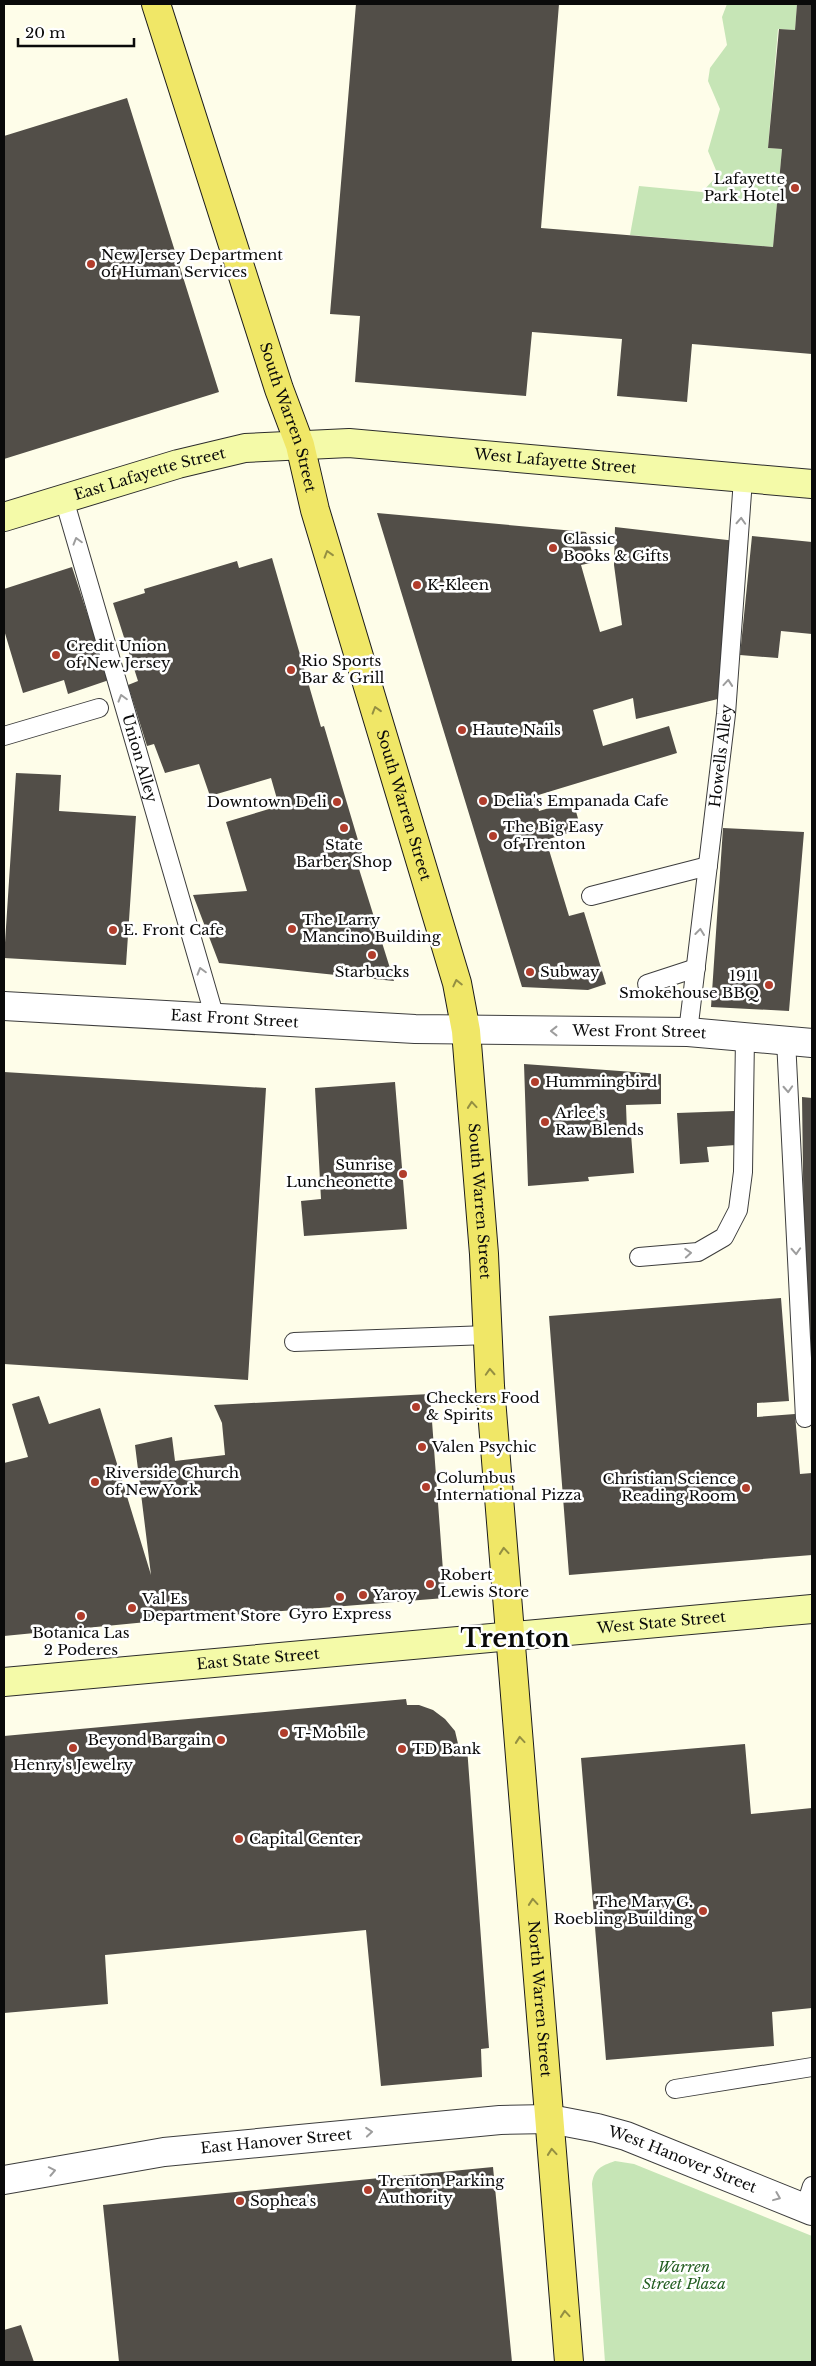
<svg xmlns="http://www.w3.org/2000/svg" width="816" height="2366" viewBox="0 0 816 2366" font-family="'Libre Baskerville',serif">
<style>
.green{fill:#c6e5b6}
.building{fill:#524e48}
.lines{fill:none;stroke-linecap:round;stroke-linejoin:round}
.lane-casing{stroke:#3d3d3d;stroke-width:20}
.street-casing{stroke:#3d3d3d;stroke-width:30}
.secondary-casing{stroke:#2c2c2c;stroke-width:30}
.primary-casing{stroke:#1b1b1b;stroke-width:30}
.lane{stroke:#fff;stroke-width:18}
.street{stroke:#fff;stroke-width:28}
.secondary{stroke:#f4faa8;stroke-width:28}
.primary{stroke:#f0e767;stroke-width:28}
.oneway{stroke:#9d9d9d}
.oneway2{stroke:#948f42}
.poi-dot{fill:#b13d2c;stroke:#fff;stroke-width:2}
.labels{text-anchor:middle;stroke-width:5;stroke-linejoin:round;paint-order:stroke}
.poi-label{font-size:15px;fill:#0a0a0a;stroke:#fff;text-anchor:start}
.street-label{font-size:15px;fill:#0a0a0a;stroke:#fff}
.park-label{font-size:15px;font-style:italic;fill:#225d20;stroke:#fff}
.town-label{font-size:25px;font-weight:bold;fill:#0a0a0a;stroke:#fff}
</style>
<rect width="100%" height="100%" fill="#fefde9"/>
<path class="green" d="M 727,4 L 797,4 L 795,30 L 778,29 L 768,148 L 782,149 L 773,247 L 630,235 L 639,186 L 702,192 L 718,175 L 708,151 L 720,109 L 708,81 L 710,68 L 727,45 L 722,17 Z
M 615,2161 L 634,2164 L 812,2236 L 812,2362 L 605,2362 L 592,2184 C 594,2169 601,2166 615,2161 Z"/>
<path class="building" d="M 356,4 L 559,4 L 541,228 L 773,247 L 782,149 L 768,148 L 779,29 L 795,30 L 797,4 L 812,4 L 812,354 L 692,344 L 687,402 L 617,396 L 622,339 L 532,332 L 526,396 L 355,382 L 360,316 L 330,314 Z
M 127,98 L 219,392 L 4,459 L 4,136 Z
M 377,513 L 586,532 L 595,562 L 581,565 L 600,632 L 622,625 L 614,565 L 615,527 L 736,541 L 722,698 L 636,719 L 633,698 L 593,710 L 603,746 L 669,726 L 677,753 L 535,796 L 539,811 L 573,801 L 581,829 L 546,840 L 569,916 L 584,912 L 606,984 L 588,990 L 522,987 Z
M 752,536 L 812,542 L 812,634 L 781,631 L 778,658 L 740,655 Z
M 272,558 L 321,727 L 324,726 L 366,867 L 359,869 L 394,981 L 219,963 L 193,895 L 247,891 L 226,822 L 279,806 L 271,778 L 210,796 L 199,764 L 165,773 L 154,744 L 147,746 L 128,685 L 138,681 L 113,603 L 145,593 L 144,589 L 237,561 L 239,568 Z
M 72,567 L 109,680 L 68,694 L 64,680 L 23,693 L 4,630 L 4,589 Z
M 16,773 L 61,775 L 59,811 L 136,816 L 126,965 L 4,958 Z
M 723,828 L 804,832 L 789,1011 L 711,1007 Z
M 524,1064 L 661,1074 L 661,1104 L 626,1105 L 627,1133 L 631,1134 L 634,1173 L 588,1177 L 589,1181 L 528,1186 Z
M 4,1072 L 266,1088 L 248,1380 L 4,1364 Z
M 395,1082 L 407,1229 L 304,1236 L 301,1201 L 321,1199 L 315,1088 Z
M 802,1097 L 812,1098 L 812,1363 L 809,1363 L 804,1245 Z
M 734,1111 L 736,1145 L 707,1147 L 709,1162 L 680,1164 L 677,1113 Z
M 781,1298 L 789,1401 L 757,1403 L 757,1417 L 795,1414 L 800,1474 L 812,1473 L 812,1555 L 569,1575 L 549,1316 Z
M 430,1394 L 445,1598 L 157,1621 L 4,1636 L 4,1463 L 28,1457 L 12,1404 L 39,1396 L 49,1424 L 100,1408 L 151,1575 L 135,1445 L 172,1437 L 175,1461 L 225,1455 L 222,1423 L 214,1405 Z
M 406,1699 L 407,1705 L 419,1705 L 433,1710 L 445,1719 L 455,1731 L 459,1748 L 467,1747 L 489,2048 L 481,2049 L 482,2077 L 381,2086 L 366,1930 L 105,1955 L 108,2004 L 4,2013 L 4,1736 Z
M 745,1744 L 751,1814 L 812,1808 L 812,2008 L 772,2012 L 774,2046 L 606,2060 L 581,1758 Z
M 493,2167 L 512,2362 L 119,2362 L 103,2205 Z
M 21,2325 L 34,2362 L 4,2362 L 4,2330 Z"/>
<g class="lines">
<defs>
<g id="lane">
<path id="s1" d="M 64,499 L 215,1018"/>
<path d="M 4,736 L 99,708"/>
<path d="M 591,896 L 708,866"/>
<path d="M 647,984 L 696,968"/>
<path id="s2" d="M 688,1032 L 726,714 L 743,479"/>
<path d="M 786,1040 L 805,1418"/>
<path d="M 639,1257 L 698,1252 L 724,1237 L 738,1210 L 743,1172 L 745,1037"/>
<path d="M 294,1342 L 488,1335"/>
<path d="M 675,2089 L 812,2067"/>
<path d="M 805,2208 L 812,2186"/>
</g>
<g id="street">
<path id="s3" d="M 4,1006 L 415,1029 L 688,1032 L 812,1043"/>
<path id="s4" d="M 4,2180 L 164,2152 L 500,2120 L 550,2119 L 597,2128 L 626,2136 L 812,2211"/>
</g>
<g id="secondary">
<path id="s5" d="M 4,517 L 178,464 L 245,448 L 349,443 L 812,484"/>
<path id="s6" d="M 4,1682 L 812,1609"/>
</g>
<g id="primary">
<path id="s7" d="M 156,4 L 279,389 L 300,445 L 315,510 L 457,983 L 466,1031 L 484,1254 L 490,1386 L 569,2362"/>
</g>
</defs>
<use href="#lane" class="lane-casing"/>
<use href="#street" class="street-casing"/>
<use href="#secondary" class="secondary-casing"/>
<use href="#primary" class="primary-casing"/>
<use href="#lane" class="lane"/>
<use href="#street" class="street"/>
<use href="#secondary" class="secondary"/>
<use href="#primary" class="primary"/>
</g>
<defs><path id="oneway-chevron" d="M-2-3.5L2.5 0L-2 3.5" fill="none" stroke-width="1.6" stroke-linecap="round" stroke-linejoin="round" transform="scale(1.25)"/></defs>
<g class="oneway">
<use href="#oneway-chevron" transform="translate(741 521) rotate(-87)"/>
<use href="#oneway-chevron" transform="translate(77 541) rotate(-106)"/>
<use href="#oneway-chevron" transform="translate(728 683) rotate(-85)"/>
<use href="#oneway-chevron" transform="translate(122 698) rotate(-106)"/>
<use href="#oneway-chevron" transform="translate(700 932) rotate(-83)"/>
<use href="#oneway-chevron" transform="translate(201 971) rotate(-106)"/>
<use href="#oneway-chevron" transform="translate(554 1031) rotate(-180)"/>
<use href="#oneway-chevron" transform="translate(788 1089) rotate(87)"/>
<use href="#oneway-chevron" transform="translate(796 1251) rotate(87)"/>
<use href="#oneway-chevron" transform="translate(688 1253) rotate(-4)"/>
<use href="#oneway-chevron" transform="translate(369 2132) rotate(-5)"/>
<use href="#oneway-chevron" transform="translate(52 2171) rotate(-11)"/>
<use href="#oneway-chevron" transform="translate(777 2197) rotate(22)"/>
</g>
<g class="oneway2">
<use href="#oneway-chevron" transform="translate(328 554) rotate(-107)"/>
<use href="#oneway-chevron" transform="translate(376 710) rotate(-107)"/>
<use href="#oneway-chevron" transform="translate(457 983) rotate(-103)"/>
<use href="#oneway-chevron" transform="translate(472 1105) rotate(-95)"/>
<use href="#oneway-chevron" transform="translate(490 1372) rotate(-93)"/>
<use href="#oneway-chevron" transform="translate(504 1551) rotate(-95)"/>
<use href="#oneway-chevron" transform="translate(520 1740) rotate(-95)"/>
<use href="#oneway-chevron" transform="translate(533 1902) rotate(-95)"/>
<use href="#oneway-chevron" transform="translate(552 2152) rotate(-95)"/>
<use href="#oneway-chevron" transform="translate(565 2314) rotate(-95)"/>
</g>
<g class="poi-dot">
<circle cx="795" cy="188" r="5"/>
<circle cx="91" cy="264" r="5"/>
<circle cx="553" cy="548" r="5"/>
<circle cx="417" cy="585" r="5"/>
<circle cx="56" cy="655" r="5"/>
<circle cx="291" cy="670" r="5"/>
<circle cx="462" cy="730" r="5"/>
<circle cx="483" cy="801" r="5"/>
<circle cx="337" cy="802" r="5"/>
<circle cx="344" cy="828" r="5"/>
<circle cx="493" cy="836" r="5"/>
<circle cx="292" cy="929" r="5"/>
<circle cx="113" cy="930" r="5"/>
<circle cx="372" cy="955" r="5"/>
<circle cx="530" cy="972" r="5"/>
<circle cx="769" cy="985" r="5"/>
<circle cx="535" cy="1082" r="5"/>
<circle cx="545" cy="1122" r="5"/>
<circle cx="403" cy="1174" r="5"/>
<circle cx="416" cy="1407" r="5"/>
<circle cx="422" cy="1447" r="5"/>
<circle cx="95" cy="1482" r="5"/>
<circle cx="426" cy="1487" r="5"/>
<circle cx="746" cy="1488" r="5"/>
<circle cx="430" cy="1584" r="5"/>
<circle cx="363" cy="1595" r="5"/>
<circle cx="340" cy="1597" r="5"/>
<circle cx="132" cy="1608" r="5"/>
<circle cx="81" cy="1616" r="5"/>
<circle cx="284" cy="1733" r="5"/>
<circle cx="221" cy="1740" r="5"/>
<circle cx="73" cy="1748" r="5"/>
<circle cx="402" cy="1749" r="5"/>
<circle cx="239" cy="1839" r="5"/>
<circle cx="703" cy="1911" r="5"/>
<circle cx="368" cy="2190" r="5"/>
<circle cx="240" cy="2201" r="5"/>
</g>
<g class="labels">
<g class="poi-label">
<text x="785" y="184" text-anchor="end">Lafayette<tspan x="785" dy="17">Park Hotel</tspan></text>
<text x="101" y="260">New Jersey Department<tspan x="101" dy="17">of Human Services</tspan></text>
<text x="563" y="544">Classic<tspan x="563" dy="17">Books &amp; Gifts</tspan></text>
<text x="427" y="590">K-Kleen</text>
<text x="66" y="651">Credit Union<tspan x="66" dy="17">of New Jersey</tspan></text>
<text x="301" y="666">Rio Sports<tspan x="301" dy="17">Bar &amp; Grill</tspan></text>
<text x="472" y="735">Haute Nails</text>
<text x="493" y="806">Delia's Empanada Cafe</text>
<text x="327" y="807" text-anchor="end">Downtown Deli</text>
<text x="503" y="832">The Big Easy<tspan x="503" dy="17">of Trenton</tspan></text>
<text x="344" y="850" text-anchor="middle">State<tspan x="344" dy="17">Barber Shop</tspan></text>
<text x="302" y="925">The Larry<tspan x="302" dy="17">Mancino Building</tspan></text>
<text x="123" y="935">E. Front Cafe</text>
<text x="372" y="977" text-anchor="middle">Starbucks</text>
<text x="540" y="977">Subway</text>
<text x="759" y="981" text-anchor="end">1911<tspan x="759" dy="17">Smokehouse BBQ</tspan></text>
<text x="545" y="1087">Hummingbird</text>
<text x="555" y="1118">Arlee's<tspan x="555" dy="17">Raw Blends</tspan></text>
<text x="393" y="1170" text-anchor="end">Sunrise<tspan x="393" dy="17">Luncheonette</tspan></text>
<text x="426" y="1403">Checkers Food<tspan x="426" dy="17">&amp; Spirits</tspan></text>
<text x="432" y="1452">Valen Psychic</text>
<text x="105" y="1478">Riverside Church<tspan x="105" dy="17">of New York</tspan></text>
<text x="436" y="1483">Columbus<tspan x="436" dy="17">International Pizza</tspan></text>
<text x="736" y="1484" text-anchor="end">Christian Science<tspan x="736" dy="17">Reading Room</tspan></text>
<text x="440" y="1580">Robert<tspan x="440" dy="17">Lewis Store</tspan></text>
<text x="373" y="1600">Yaroy</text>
<text x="142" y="1604">Val Es<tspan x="142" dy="17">Department Store</tspan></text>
<text x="340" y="1619" text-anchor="middle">Gyro Express</text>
<text x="81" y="1638" text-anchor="middle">Botanica Las<tspan x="81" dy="17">2 Poderes</tspan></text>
<text x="294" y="1738">T-Mobile</text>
<text x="211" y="1745" text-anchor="end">Beyond Bargain</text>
<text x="412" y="1754">TD Bank</text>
<text x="73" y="1770" text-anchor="middle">Henry's Jewelry</text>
<text x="249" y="1844">Capital Center</text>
<text x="693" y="1907" text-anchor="end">The Mary G.<tspan x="693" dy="17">Roebling Building</tspan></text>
<text x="378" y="2186">Trenton Parking<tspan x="378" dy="17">Authority</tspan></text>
<text x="250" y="2206">Sophea's</text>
</g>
<g class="street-label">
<text dy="5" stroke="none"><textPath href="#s7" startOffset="434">South Warren Street</textPath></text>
<text dy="5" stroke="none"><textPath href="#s5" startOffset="562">West Lafayette Street</textPath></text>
<text dy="5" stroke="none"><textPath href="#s5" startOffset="152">East Lafayette Street</textPath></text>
<text dy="5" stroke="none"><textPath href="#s2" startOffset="278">Howells Alley</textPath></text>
<text dy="5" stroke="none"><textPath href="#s1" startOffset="270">Union Alley</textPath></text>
<text dy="5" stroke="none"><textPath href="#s7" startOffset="839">South Warren Street</textPath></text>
<text dy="5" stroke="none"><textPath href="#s3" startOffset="231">East Front Street</textPath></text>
<text dy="5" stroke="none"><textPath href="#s3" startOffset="636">West Front Street</textPath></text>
<text dy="5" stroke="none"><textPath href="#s7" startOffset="1244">South Warren Street</textPath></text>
<text dy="5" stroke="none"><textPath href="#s6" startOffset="660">West State Street</textPath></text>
<text dy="5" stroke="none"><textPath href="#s6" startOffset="255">East State Street</textPath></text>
<text dy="5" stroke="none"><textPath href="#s7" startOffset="2044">North Warren Street</textPath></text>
<text dy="5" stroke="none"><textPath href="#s4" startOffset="275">East Hanover Street</textPath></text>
<text dy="5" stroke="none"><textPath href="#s4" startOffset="689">West Hanover Street</textPath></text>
</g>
<g class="park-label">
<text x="684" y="2272">Warren<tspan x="684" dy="17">Street Plaza</tspan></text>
</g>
<g class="town-label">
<text x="515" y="1647">Trenton</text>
</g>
</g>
<rect width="816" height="2366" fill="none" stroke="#0a0a0a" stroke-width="10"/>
<path d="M18 38v8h116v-8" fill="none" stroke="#0a0a0a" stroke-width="2.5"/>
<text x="25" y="38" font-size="15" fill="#0a0a0a" stroke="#ffffff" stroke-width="4" paint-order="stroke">20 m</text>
</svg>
